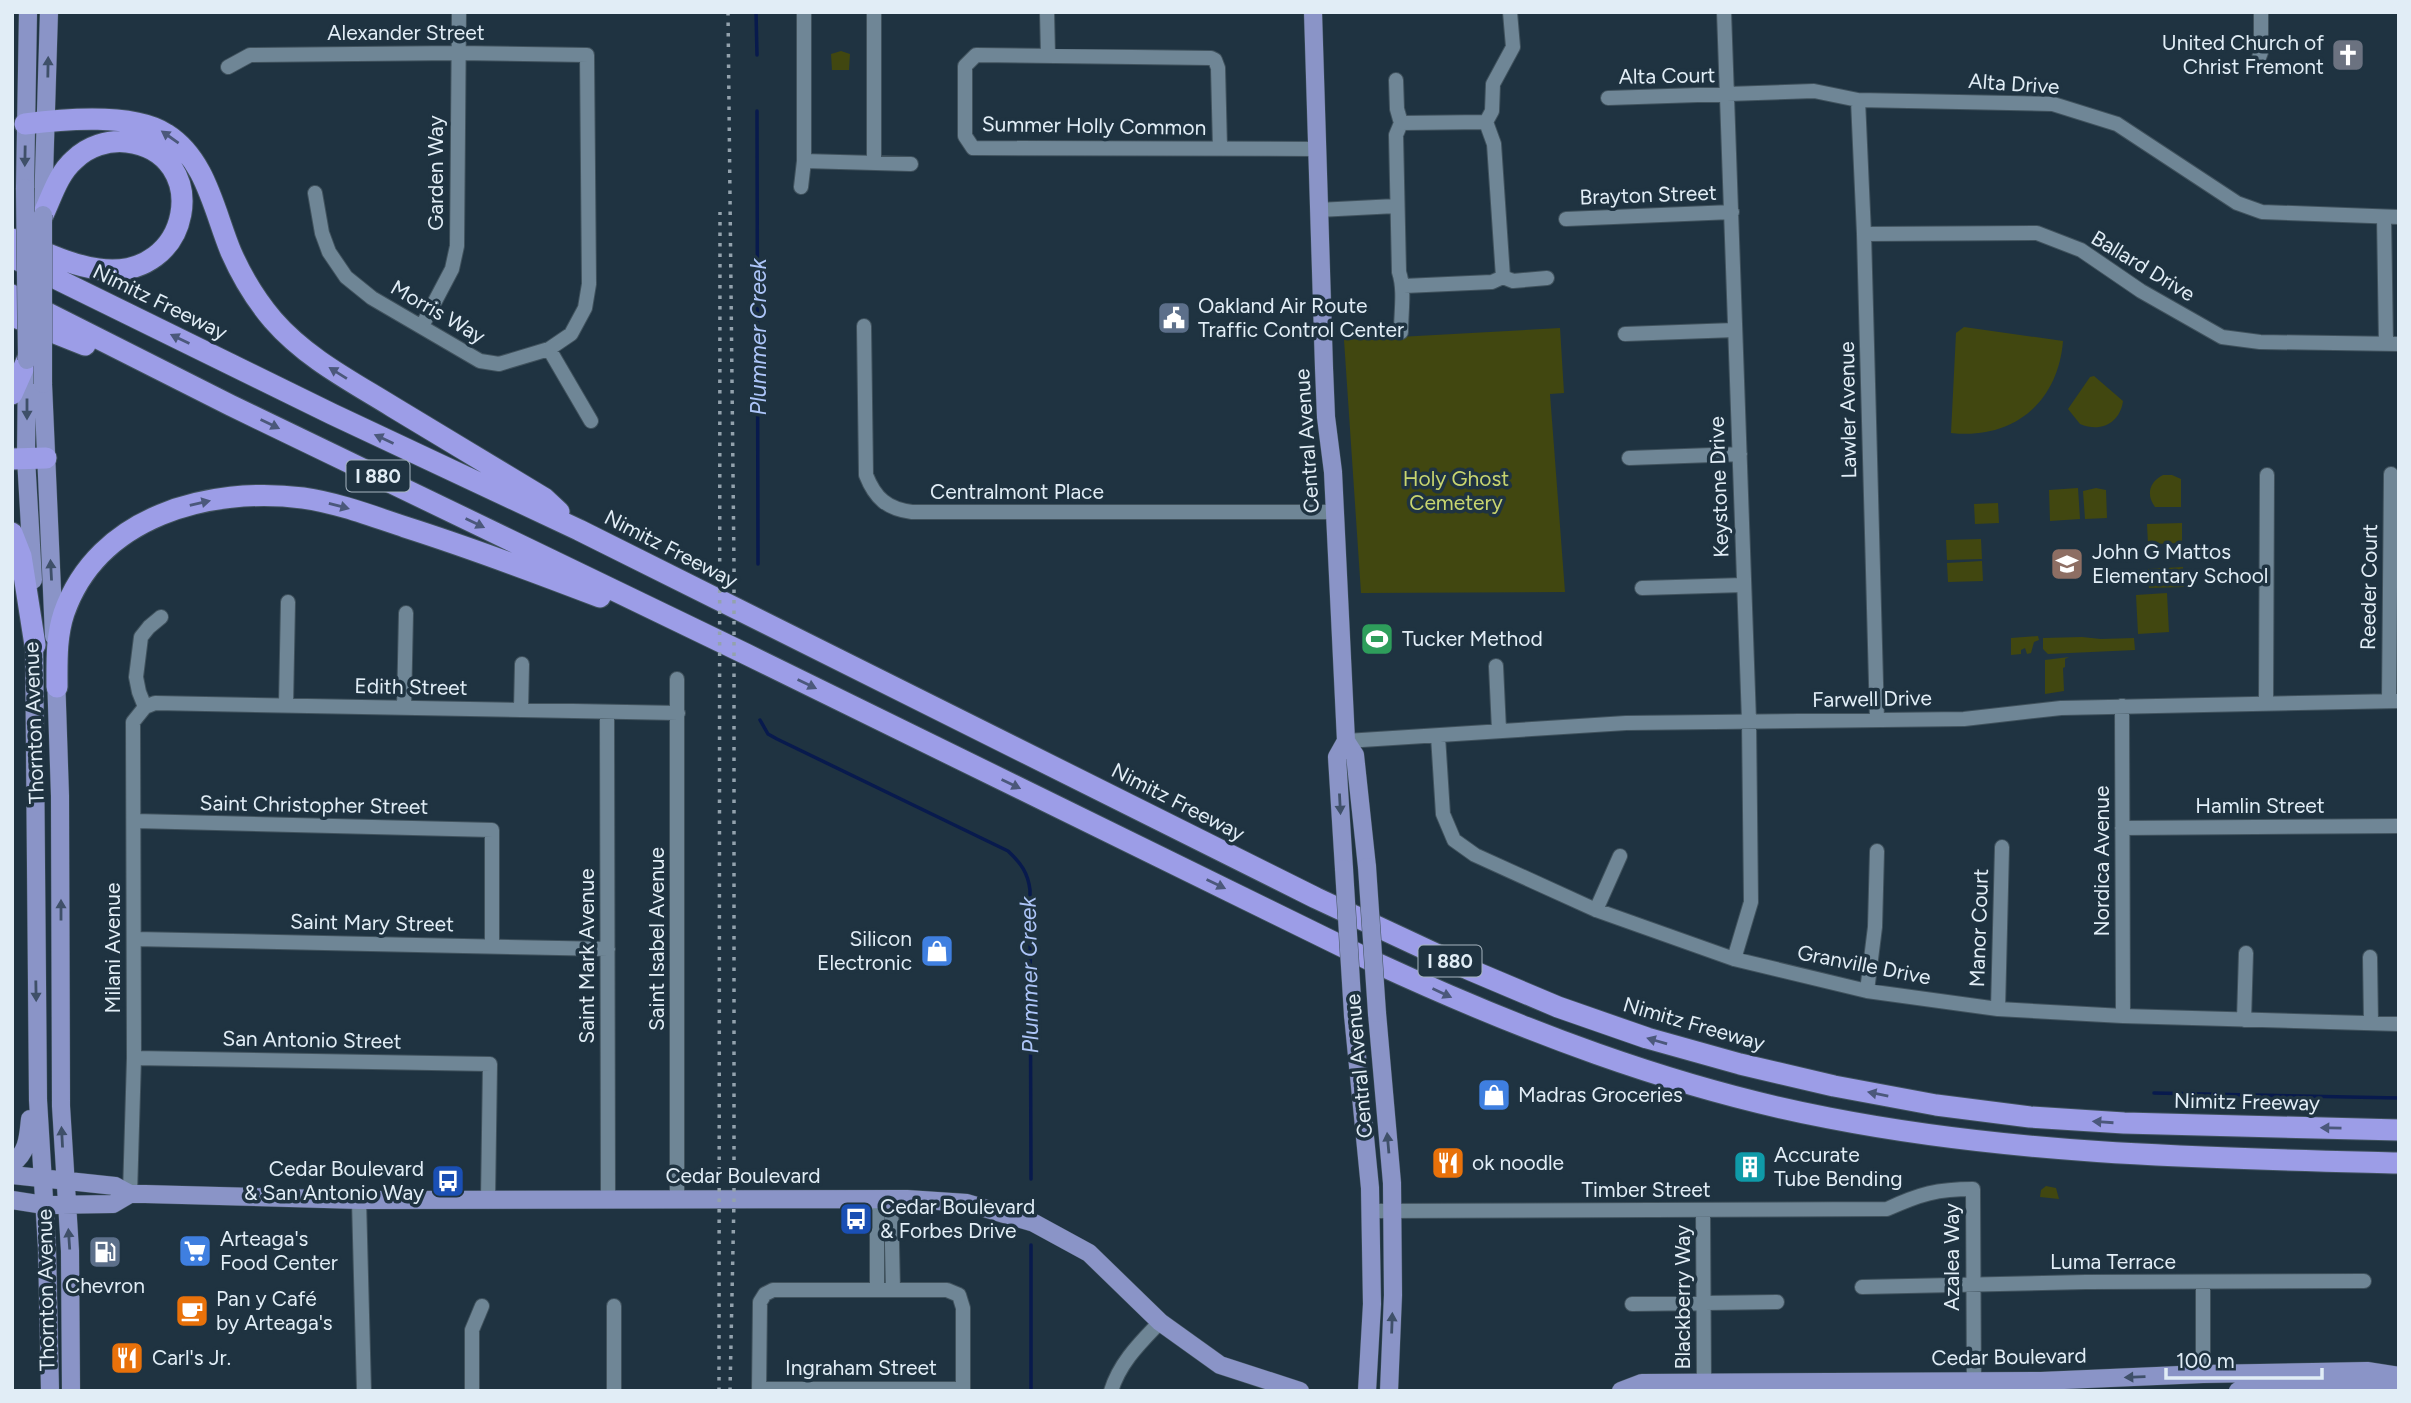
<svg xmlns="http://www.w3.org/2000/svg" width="2411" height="1403" viewBox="0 0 2411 1403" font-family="Figtree,sans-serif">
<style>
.green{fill:#414710}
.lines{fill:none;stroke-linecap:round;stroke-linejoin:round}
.stream{stroke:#081a4d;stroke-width:3.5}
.minor-casing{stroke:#40525d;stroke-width:16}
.major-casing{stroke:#40525d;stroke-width:19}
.highway-casing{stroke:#40525d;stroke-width:23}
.minor{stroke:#6f8696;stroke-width:14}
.major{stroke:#8a94c7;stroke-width:18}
.highway{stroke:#9c9de7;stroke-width:21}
.rail{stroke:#93a2ad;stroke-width:3.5;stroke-dasharray:3.5 7;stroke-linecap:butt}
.major-bridge-casing{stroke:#40525d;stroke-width:19;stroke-linecap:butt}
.major-bridge{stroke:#8a94c7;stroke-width:18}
.oneway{fill:#3f5069}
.oneway2{fill:#4b587b}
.labels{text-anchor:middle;stroke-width:7;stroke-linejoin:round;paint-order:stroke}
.shield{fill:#1f3341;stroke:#a7b5c0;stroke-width:2}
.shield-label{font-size:19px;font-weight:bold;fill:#e1edf6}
.street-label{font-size:21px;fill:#e1edf6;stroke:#1f3341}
.poi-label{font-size:21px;fill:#e1edf6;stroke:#1f3341;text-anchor:start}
.park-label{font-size:21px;fill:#c8d56f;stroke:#1f3341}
.water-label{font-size:23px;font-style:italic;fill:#adc5f8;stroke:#1f3341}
</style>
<rect width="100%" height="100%" fill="#1f3341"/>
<path class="green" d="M 841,51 L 850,54 L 849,70 L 832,70 L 831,54 Z
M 1964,327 L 2063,341 C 2058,403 2013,440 1951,433 L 1956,333 Z
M 1560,328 L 1564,393 L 1550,394 L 1565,592 L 1361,593 L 1344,340 Z
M 2094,376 L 2123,401 C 2120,423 2101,433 2080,424 L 2068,409 L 2090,377 Z
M 2163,475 L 2172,475 L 2181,479 L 2181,507 L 2155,507 C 2146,495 2149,482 2163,475 Z
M 2078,488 L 2080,519 L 2050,521 L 2049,490 Z
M 2096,488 L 2106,490 L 2107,518 L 2085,519 L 2083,491 Z
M 1998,503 L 1999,523 L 1975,524 L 1974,504 Z
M 2182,523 L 2182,543 L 2148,544 L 2147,524 Z
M 1981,539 L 1982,559 L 1947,560 L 1946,540 Z
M 1982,561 L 1983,581 L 1948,582 L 1947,563 Z
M 2183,567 L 2184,587 L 2149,588 L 2148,569 Z
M 2167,593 L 2169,632 L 2138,634 L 2136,595 Z
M 2038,636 L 2039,640 L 2034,642 L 2031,653 L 2027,654 L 2025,648 L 2021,650 L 2021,654 L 2011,655 L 2011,638 Z
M 2082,637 L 2101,639 L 2134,638 L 2135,650 L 2048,654 L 2043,649 L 2043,638 Z
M 2069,657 L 2065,659 L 2065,667 L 2063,668 L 2064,691 L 2045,694 L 2045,660 Z
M 2046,1186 L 2056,1188 L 2059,1199 L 2040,1197 L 2041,1190 Z"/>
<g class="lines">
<path class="stream" d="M 756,12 L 757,55
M 757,111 L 758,564
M 760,720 L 768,734 L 777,739 L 1008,851 C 1021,863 1028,873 1030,890 L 1031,1179
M 2154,1093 L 2399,1098
M 1031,1245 L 1031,1391"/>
<defs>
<path id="minor" d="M 874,12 L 874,161
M 1047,12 L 1048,55
M 1724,12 L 1749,721 L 1751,902 L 1734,959
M 2257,63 L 2261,52 L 2261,12
M 228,67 L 250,55 L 457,53 L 587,55 L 589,284 L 585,308 L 571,334 L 549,349 L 499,364 L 480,361 L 372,298 L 346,277 L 329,252 L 322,233 L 315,193
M 1396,80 L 1397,109 L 1401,123 L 1396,135 L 1399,272 C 1405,290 1401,312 1401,332
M 1608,98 L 1814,91 L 1858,100 L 2053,104 L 2117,124 L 2237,203 L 2262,212 L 2399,217
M 1858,100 L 1864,234 L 1877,720
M 1486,122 L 1494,144 L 1503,277
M 1486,122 L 1492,111 L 1493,84 L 1513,47 L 1510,12
M 1401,123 L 1486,122
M 1220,148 L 1218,68 L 1215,60 L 1211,58 L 976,55 L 965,66 L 965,136 L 973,148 L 1317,149
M 804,161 L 911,164
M 801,187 L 804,161 L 804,12
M 1318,210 L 1396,206
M 2384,217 L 2386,344
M 1566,219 L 1732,212
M 1864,234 L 2037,233 L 2081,250 L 2141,291 L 2222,337 L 2260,342 L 2399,344
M 1404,286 L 1492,282 L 1503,277 L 1513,281 L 1547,278
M 422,326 L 452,269 L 457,246 L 459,12
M 864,326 L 866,475 C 875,498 887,509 912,512 L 1335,512
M 1625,334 L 1735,330
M 549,349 L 591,421
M 1629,458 L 1740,454
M 1642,588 L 1743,585
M 1496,666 L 1499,730
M 677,679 L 677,1199
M 2389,701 L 2391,474
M 2266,703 L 2267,475
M 286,705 L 288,602
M 2122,706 L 2123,1016
M 145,707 L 139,692 L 136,677 L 141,637 L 149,627 L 161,617
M 404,708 L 406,613
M 521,710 L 522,664
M 607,712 L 608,1199
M 1438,736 L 1443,814 L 1454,840 L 1475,855 L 1596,910 L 1734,959 L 1867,991 L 1998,1009 L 2123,1016 L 2399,1024
M 1346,741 L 1626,723 L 1964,719 L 2061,708 L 2399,701
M 135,821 L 492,830 L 492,946
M 2122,828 L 2399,826
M 1596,910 L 1620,856
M 135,939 L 608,949
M 2370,957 L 2371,1023
M 1867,991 L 1875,927 L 1877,851
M 1998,1009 L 2002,847
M 2244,1020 L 2246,953
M 134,1058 L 490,1064 L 488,1199
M 130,1194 L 134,1058 L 133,722 L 145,707 L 155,703 L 678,713
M 877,1199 L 877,1290
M 891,1199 L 893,1290
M 359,1200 L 364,1391
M 1371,1211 L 1887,1209 C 1920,1194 1937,1189 1973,1189 L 1974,1391
M 1703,1211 L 1704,1383
M 2203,1283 L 2203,1374
M 1862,1287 L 2086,1282 L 2364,1281
M 1632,1304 L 1777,1302
M 614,1306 L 614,1391
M 759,1389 L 963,1389
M 472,1391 L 472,1330 L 482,1306
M 759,1391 L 760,1302 L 765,1294 L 773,1290 L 947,1290 L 959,1295 L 963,1308 L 963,1391
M 1111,1391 C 1120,1362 1140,1343 1160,1322"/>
<path id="major" d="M 1313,12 L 1324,368 L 1326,417 L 1333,472 L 1346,741 L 1355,755 L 1367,867
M 25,188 L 28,12
M 43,208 L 49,12
M 27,363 L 26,458 L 33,580
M 43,384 L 54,636
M 34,632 L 38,1100 L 47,1248 L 50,1391
M 56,675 L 60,796 L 61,1106 L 70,1251 L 71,1391
M 1344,869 L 1337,757 L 1346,741
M 1377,1013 L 1392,1183 L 1393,1295 L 1389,1391
M 1353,1015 L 1370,1188 L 1372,1304 L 1367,1391
M 12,1164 C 28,1152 28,1137 30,1119
M 12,1175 L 115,1186 L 130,1194 L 145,1194 L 359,1200 L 907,1199 L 967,1203 L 1034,1223 L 1089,1253 L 1160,1322 L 1220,1365 L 1300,1391
M 12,1200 L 44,1205 L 113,1204 L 130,1194
M 1621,1391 L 1642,1383 L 2041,1381 L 2203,1374 L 2367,1371 L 2399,1376
M 2238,1391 L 2367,1387 L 2398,1380"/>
<path id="highway" d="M 25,124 C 63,119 134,113 166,134 C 206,159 214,211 231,252 C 242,277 256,300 273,320 C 306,358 351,381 393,407 C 443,437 494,468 544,498 L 559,512
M 12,239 C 40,250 69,265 98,269 C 194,283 213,152 127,142 C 108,140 88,146 74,160 C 58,174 52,196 43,215
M 12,257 L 332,414 L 579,530 L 1316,898 L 1468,969 L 1558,1007 L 1647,1038 L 1740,1064 L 1834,1086 L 1936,1105 L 2030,1117 L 2124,1123 L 2399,1130
M 12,295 L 230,405 L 746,654 L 1374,962 C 1519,1029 1672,1088 1829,1118 C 2018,1155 2207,1158 2399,1163
M 12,316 L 85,345
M 12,394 L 27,360
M 12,459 L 46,458
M 12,533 L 21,556 L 35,645
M 57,687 C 57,662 56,637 64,613 C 98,516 209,486 303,498 C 338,503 372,516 405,527 C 471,548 535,572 600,597"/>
</defs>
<use href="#minor" class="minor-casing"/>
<use href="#major" class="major-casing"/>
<use href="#highway" class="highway-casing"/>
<use href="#minor" class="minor"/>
<use href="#major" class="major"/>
<use href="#highway" class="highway"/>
<path class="rail" d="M 728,12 L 734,567 L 734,1199 L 730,1391
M 719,1391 L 720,212"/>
<defs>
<path id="major-bridge" d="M 25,188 L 27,360
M 43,384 L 43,215
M 1367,867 L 1377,1013
M 1344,869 L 1353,1015"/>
</defs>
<use href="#major-bridge" class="major-bridge-casing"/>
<use href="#major-bridge" class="major-bridge"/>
</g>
<defs><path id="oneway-solid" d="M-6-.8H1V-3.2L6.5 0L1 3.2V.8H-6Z" transform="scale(1.75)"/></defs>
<g class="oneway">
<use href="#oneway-solid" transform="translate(48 67) rotate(-89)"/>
<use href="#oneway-solid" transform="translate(25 156) rotate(91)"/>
<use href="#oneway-solid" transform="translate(27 409) rotate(90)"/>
<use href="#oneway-solid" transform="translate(51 570) rotate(-93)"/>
<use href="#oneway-solid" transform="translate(1340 804) rotate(87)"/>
<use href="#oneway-solid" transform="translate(61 910) rotate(-90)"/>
<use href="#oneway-solid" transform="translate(36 991) rotate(89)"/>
<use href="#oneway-solid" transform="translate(62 1137) rotate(-93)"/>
<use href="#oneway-solid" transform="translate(1388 1143) rotate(-95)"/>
<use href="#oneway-solid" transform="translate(69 1239) rotate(-94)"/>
<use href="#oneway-solid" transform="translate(1392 1323) rotate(-88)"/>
<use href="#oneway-solid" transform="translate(2135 1377) rotate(178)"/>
</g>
<g class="oneway2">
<use href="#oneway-solid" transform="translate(170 137) rotate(-145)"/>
<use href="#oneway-solid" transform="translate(180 339) rotate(-154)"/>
<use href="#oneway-solid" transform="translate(338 373) rotate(-148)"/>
<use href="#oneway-solid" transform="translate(270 424) rotate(26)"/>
<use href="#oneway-solid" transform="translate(384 439) rotate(-155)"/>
<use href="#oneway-solid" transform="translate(200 503) rotate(-13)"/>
<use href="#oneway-solid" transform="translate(339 506) rotate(15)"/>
<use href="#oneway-solid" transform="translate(475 523) rotate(26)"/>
<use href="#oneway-solid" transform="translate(807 684) rotate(26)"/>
<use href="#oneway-solid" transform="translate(1011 784) rotate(26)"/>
<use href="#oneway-solid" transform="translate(1216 884) rotate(26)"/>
<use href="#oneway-solid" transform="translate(1442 993) rotate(25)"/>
<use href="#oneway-solid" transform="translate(1657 1041) rotate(-164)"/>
<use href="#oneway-solid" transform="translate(1878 1094) rotate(-169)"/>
<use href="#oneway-solid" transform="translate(2103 1122) rotate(-176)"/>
<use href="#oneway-solid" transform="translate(2331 1128) rotate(-179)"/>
</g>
<defs>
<symbol id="church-square" viewBox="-11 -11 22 22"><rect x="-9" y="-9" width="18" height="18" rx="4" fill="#6b7280" stroke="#1f3341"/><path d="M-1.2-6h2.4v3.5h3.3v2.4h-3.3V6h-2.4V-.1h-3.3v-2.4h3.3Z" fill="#fff"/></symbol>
<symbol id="civic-square" viewBox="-11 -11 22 22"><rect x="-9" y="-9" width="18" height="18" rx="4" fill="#5c6f8a" stroke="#1f3341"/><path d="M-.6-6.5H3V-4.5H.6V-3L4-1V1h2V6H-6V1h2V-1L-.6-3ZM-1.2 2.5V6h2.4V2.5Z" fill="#fff"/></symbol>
<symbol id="school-square" viewBox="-11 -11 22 22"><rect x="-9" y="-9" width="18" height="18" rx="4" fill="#8d6e63" stroke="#1f3341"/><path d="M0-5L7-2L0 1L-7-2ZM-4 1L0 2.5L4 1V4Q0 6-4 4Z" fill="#fff"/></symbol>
<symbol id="stadium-square" viewBox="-11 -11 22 22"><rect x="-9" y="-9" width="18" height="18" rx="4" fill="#2e9e5b" stroke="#1f3341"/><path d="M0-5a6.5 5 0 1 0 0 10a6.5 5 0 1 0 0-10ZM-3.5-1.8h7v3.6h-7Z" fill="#fff"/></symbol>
<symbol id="shop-square" viewBox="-11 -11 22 22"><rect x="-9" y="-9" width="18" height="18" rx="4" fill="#3f7fe0" stroke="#1f3341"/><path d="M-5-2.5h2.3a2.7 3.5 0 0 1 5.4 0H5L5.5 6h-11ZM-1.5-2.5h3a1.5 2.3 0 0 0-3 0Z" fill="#fff"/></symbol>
<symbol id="restaurant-square" viewBox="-11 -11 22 22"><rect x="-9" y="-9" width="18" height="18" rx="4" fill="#e8710a" stroke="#1f3341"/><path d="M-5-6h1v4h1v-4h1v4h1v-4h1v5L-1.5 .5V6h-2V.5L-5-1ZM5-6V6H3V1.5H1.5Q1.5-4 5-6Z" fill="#fff"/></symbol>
<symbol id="building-square" viewBox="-11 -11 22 22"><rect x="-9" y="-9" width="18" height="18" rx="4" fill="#0f9aa8" stroke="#1f3341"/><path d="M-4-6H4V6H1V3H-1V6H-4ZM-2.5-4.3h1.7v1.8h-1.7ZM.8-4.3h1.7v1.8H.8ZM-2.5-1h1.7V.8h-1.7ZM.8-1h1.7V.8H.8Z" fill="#fff"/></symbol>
<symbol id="bus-square" viewBox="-11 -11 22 22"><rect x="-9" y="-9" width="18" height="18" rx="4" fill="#1a4fb4" stroke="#1f3341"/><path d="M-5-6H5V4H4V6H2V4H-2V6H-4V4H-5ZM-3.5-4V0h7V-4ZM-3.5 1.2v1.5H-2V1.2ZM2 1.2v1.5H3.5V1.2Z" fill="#fff"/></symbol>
<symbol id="supermarket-square" viewBox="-11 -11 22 22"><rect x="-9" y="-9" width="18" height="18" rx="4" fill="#3f7fe0" stroke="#1f3341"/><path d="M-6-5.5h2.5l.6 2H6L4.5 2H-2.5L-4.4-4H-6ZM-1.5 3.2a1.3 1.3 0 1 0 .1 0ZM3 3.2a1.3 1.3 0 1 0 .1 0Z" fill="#fff"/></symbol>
<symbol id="fuel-square" viewBox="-11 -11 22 22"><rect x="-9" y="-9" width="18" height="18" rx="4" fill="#5c6f8a" stroke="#1f3341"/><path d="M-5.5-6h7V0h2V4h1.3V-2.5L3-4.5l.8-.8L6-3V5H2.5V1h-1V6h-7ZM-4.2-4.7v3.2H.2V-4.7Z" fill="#fff"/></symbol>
<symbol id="cafe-square" viewBox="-11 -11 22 22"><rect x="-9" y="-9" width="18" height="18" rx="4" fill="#e8710a" stroke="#1f3341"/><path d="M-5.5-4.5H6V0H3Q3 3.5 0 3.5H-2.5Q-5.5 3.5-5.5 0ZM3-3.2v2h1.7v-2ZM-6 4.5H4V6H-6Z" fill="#fff"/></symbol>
</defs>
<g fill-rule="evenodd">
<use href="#church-square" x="2329" y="36" width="38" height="38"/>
<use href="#civic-square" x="1155" y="299" width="38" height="38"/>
<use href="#school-square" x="2048" y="545" width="38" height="38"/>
<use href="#stadium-square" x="1358" y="620" width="38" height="38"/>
<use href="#shop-square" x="918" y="932" width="38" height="38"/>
<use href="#shop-square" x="1475" y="1076" width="38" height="38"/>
<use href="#restaurant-square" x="1429" y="1144" width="38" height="38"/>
<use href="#building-square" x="1731" y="1148" width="38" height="38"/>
<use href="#bus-square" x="429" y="1162" width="38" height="38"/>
<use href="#bus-square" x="837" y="1200" width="38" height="38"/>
<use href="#supermarket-square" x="176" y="1232" width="38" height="38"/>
<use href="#fuel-square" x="86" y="1233" width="38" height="38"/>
<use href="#cafe-square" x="173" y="1292" width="38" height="38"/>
<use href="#restaurant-square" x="108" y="1339" width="38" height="38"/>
</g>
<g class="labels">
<g class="shield">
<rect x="346.5" y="460.5" width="63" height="31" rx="5"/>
<rect x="1418.5" y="945.5" width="63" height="31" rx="5"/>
</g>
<g class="shield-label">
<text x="378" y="483">I 880</text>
<text x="1450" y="968">I 880</text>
</g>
<g class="street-label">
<text x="406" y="40">Alexander Street</text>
<text transform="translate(1667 76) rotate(-1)" y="7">Alta Court</text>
<text transform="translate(2014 84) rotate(4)" y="7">Alta Drive</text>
<text transform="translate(1094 126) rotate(1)" y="7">Summer Holly Common</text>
<text transform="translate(436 173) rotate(-90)" y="7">Garden Way</text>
<text transform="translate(1648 195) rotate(-2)" y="7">Brayton Street</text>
<text transform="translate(2143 266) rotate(31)" y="7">Ballard Drive</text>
<text transform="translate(160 302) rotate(26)" y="7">Nimitz Freeway</text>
<text transform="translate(438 312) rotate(30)" y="7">Morris Way</text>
<text transform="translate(1848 410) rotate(-91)" y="7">Lawler Avenue</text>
<text transform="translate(1307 441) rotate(-94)" y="7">Central Avenue</text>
<text transform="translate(1719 487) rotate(-92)" y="7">Keystone Drive</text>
<text x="1017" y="499">Centralmont Place</text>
<text transform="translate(671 549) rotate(27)" y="7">Nimitz Freeway</text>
<text transform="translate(2369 587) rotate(-89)" y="7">Reeder Court</text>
<text transform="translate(411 687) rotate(1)" y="7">Edith Street</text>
<text transform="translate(1872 699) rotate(-1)" y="7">Farwell Drive</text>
<text transform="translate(34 723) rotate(-92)" y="7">Thornton Avenue</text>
<text transform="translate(1178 802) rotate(27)" y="7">Nimitz Freeway</text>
<text transform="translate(314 805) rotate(1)" y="7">Saint Christopher Street</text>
<text x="2260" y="813">Hamlin Street</text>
<text transform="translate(2102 861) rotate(-90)" y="7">Nordica Avenue</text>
<text transform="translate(372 923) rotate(1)" y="7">Saint Mary Street</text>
<text transform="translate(1979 928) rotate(-88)" y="7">Manor Court</text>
<text transform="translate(657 939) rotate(-90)" y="7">Saint Isabel Avenue</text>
<text transform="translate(113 948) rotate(-90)" y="7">Milani Avenue</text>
<text transform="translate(587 956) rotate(-90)" y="7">Saint Mark Avenue</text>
<text transform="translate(1864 965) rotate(11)" y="7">Granville Drive</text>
<text transform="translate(1694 1024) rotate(16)" y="7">Nimitz Freeway</text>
<text transform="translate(312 1040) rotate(1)" y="7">San Antonio Street</text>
<text transform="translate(1359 1066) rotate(-95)" y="7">Central Avenue</text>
<text transform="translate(2247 1102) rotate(1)" y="7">Nimitz Freeway</text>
<text x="743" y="1183">Cedar Boulevard</text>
<text x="1646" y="1197">Timber Street</text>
<text transform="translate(1952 1257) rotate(-90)" y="7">Azalea Way</text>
<text x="2113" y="1269">Luma Terrace</text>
<text transform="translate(46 1290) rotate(-91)" y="7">Thornton Avenue</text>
<text transform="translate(1683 1297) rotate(-90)" y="7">Blackberry Way</text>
<text transform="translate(2009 1357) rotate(-1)" y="7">Cedar Boulevard</text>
<text x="861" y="1375">Ingraham Street</text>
</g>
<g class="poi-label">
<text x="2324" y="50" text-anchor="end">United Church of<tspan x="2324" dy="24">Christ Fremont</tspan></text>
<text x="1198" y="313">Oakland Air Route<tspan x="1198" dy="24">Traffic Control Center</tspan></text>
<text x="2092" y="559">John G Mattos<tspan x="2092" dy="24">Elementary School</tspan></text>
<text x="1402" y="646">Tucker Method</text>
<text x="912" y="946" text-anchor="end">Silicon<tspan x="912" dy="24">Electronic</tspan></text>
<text x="1518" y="1102">Madras Groceries</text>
<text x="1774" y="1162">Accurate<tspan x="1774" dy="24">Tube Bending</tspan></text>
<text x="1472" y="1170">ok noodle</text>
<text x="424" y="1176" text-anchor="end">Cedar Boulevard<tspan x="424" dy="24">&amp; San Antonio Way</tspan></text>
<text x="880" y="1214">Cedar Boulevard<tspan x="880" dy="24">&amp; Forbes Drive</tspan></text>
<text x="220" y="1246">Arteaga's<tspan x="220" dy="24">Food Center</tspan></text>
<text x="105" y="1293" text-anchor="middle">Chevron</text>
<text x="216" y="1306">Pan y Café<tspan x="216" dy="24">by Arteaga's</tspan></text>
<text x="152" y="1365">Carl's Jr.</text>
</g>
<g class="park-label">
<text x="1456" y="486">Holy Ghost<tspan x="1456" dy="24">Cemetery</tspan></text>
</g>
<g class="water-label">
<text transform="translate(758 337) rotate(-90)" y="8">Plummer Creek</text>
<text transform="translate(1029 975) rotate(-91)" y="8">Plummer Creek</text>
</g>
</g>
<rect width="2411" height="1403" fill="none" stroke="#e1edf6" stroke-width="28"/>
<path d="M2166 1368v10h156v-10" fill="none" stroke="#e1edf6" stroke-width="3.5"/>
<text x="2176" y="1368" font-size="21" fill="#e1edf6" stroke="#1f3341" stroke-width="5" paint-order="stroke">100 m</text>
</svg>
